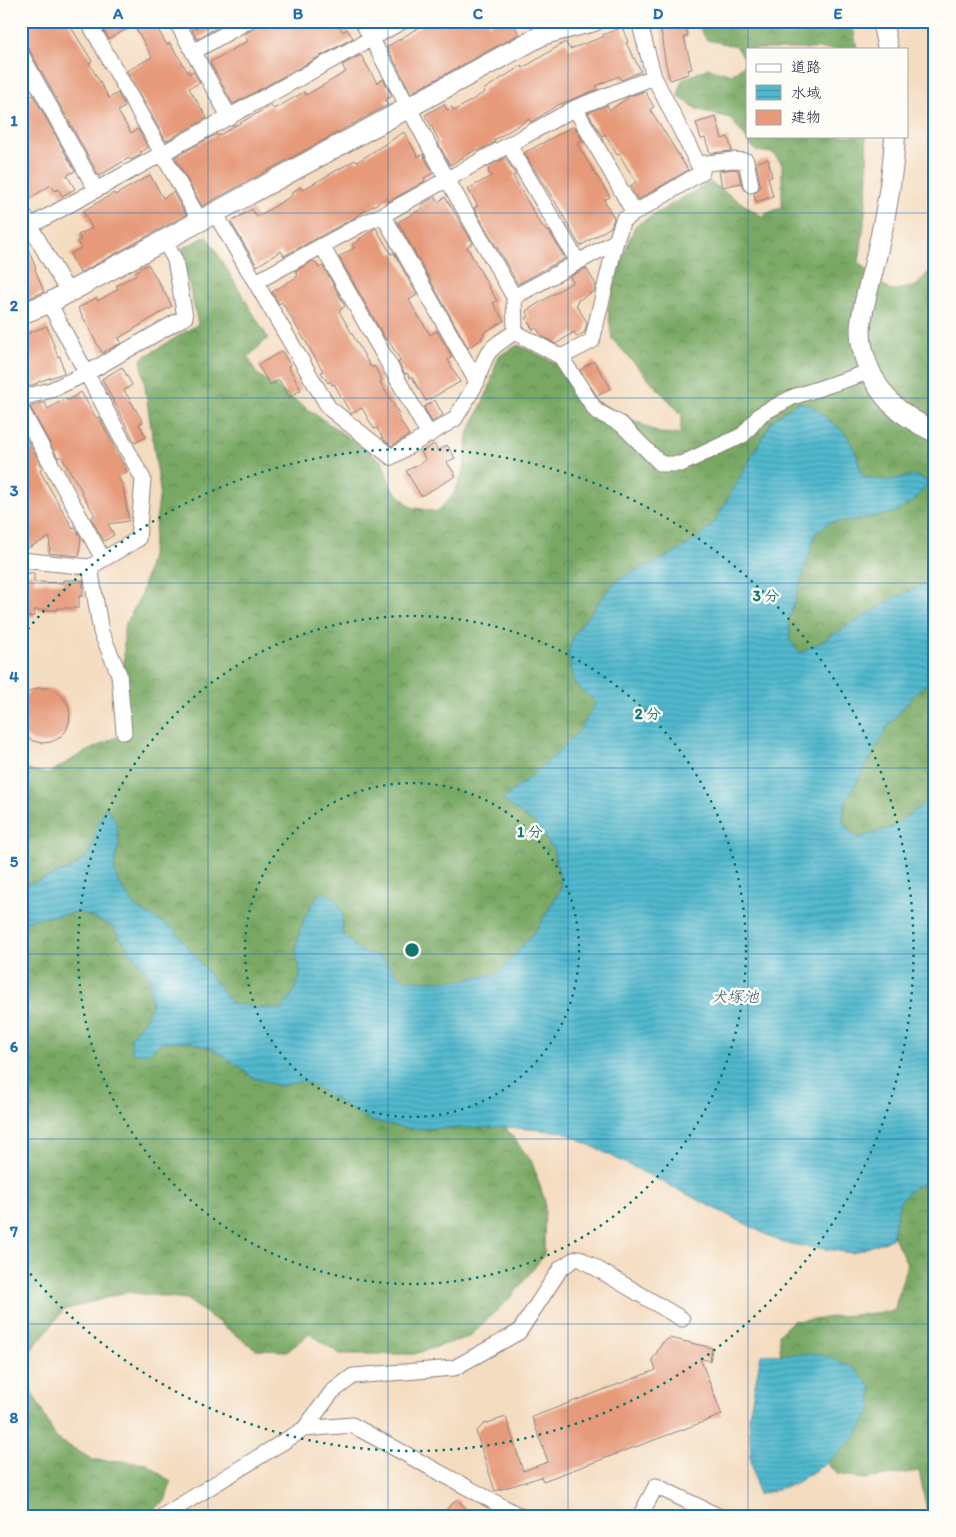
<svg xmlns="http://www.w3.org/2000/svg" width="956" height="1537" viewBox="0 0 956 1537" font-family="Itim,'Klee One',sans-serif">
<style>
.forest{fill:url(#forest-crowns);stroke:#4d654f}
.water{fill:url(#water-rules);stroke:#3a6e84}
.building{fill:#e69a7a}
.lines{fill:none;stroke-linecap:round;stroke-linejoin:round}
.street-casing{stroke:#8b7f7e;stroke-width:17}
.secondary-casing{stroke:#8b7f7e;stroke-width:22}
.street{stroke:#fff;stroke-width:15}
.secondary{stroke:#fff;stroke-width:20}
.grid{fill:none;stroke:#1f6fb2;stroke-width:1;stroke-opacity:0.55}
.ring{fill:none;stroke:#0f766e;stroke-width:2.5;stroke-dasharray:2.5 5}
.labels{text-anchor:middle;stroke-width:5;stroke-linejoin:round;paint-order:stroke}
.water-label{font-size:16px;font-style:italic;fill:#355e76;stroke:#fdfcf7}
.centre{fill:#0f766e;stroke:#fdfcf7;stroke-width:2.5}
.ring-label{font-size:15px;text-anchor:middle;font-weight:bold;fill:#0f766e;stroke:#fdfcf7;stroke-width:5;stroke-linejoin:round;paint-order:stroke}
.neatline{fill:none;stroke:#1f6fb2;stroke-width:2}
.grid-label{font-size:16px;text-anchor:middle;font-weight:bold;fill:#1f6fb2}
</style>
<defs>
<pattern id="forest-crowns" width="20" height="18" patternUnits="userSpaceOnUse" patternTransform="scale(1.25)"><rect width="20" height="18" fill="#78a863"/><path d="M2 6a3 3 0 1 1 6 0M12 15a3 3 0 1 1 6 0" fill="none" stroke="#628853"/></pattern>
<pattern id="water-rules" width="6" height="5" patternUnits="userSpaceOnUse" patternTransform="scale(1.25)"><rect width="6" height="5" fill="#51b9ce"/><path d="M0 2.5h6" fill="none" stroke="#4396a8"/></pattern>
</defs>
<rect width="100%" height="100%" fill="#fdfcf7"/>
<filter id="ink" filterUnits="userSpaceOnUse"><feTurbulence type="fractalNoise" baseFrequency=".02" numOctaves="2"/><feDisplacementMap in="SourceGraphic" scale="10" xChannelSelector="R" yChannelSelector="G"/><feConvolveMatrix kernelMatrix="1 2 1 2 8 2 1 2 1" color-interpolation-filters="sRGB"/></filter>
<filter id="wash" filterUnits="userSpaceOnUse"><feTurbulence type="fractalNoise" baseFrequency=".0096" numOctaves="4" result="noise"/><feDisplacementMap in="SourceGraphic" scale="20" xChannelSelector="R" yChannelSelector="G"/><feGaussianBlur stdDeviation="1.12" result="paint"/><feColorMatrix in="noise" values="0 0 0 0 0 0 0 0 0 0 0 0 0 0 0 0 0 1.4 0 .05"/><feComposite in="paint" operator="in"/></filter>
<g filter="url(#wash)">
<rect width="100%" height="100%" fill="#f4dcc0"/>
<path class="forest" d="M 695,21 L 852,21 L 857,49 L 747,49 L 747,136 L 866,136 L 868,177 L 864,225 L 859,262 L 890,291 L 916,286 L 935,265 L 935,1516 L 928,1516 L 919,1471 L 864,1479 L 837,1474 L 813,1450 L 782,1371 L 779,1334 L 793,1321 L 894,1311 L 907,1264 L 862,1170 L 595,887 L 483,1098 L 532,1162 L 545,1201 L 544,1255 L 514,1294 L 469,1337 L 414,1354 L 340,1354 L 310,1334 L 288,1351 L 257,1350 L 186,1299 L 126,1292 L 64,1310 L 29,1353 L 31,1390 L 56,1438 L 93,1460 L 121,1461 L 147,1464 L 171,1482 L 165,1501 L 143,1516 L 21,1516 L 21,768 L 48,774 L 81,754 L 121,735 L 124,678 L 124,627 L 141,595 L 152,552 L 160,490 L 141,359 L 198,324 L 181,249 L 207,236 L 268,338 L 248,357 L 256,373 L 382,461 L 391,487 L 411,507 L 437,512 L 453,495 L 464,471 L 468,434 L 489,389 L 498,356 L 518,345 L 556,363 L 572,389 L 659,433 L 680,434 L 682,415 L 612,339 L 608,309 L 621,261 L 635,226 L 710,182 L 761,216 L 782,207 L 782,164 L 773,153 L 756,151 L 730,118 L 696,109 L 678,96 L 682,80 L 708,68 L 732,75 L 747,62 L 736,46 L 707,40 Z"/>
<path class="water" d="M 800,402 L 811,405 L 846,434 L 856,453 L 863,477 L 886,481 L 915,475 L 929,482 L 915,500 L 896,512 L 861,519 L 829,523 L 816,533 L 789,620 L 790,640 L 800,653 L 821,642 L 898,596 L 935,580 L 935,677 L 917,692 L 889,725 L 845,803 L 843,822 L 857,838 L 891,828 L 935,796 L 935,925 L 930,928 L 931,948 L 935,949 L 935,1182 L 914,1187 L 900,1201 L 892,1239 L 852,1253 L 783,1243 L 564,1132 L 506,1127 L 410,1129 L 371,1121 L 305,1081 L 280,1086 L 253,1078 L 237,1065 L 213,1049 L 190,1042 L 162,1042 L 149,1053 L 132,1053 L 131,1037 L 145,1019 L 152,1005 L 150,977 L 112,926 L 79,912 L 21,921 L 21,887 L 70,869 L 90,854 L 98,825 L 106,806 L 116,822 L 119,843 L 114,869 L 118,882 L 137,908 L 174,929 L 232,1004 L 281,1010 C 289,999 300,986 300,972 C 300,965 296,959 296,953 C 297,930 307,909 322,892 L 335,897 L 343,915 L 342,933 L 360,951 L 378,956 L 404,980 L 431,981 L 465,980 L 499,973 L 539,926 L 562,887 L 553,849 L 535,824 L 502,800 L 558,753 L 581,728 L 596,702 L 575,684 L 568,654 L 574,634 L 614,583 L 638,569 L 663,559 L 697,539 L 714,523 L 773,419 C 783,413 790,406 800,402 Z
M 794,1354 L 821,1354 L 854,1368 L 871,1386 L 872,1409 L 854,1439 L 827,1463 L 794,1484 L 758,1495 L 751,1461 L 749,1415 L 761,1355 Z"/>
<g id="blocks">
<path class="building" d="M 30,21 L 67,21 L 92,61 L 89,63 L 109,98 L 118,93 L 125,107 L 118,111 L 131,133 L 138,129 L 148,148 L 140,152 L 142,154 L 131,160 L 129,158 L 99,176 L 29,49 L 22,41 L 25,39 L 21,32 L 21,26 Z
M 108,21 L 153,21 L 167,45 L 170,43 L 189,74 L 193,71 L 200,83 L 189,88 L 207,118 L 166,141 L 127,71 L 152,57 L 134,25 L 109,39 L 101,25 Z
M 193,21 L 228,21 L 197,39 L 192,30 L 197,28 Z
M 257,21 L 336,21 L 343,32 L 347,29 L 353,38 L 233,104 L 210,62 L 248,41 L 244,34 L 253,29 Z
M 429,21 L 487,21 L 489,25 L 496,21 L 512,21 L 519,34 L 411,93 L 387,47 Z
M 684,21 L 688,36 L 684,37 L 692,69 L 688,70 L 689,74 L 670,80 L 666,65 L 663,47 L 664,46 L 660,27 Z
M 622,27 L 628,42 L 626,43 L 641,71 L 621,80 L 619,76 L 596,86 L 598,89 L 558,105 L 531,122 L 529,119 L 494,140 L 495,142 L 478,151 L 477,149 L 450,165 L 438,143 L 440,142 L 425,115 L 444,104 L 447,110 L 452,107 L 454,111 L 485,92 L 483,90 L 521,66 L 523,68 L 565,42 L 570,49 L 603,37 L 603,35 Z
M 361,55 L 377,83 L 383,79 L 392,96 L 385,100 L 388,105 L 202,206 L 175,157 L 217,134 L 218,136 L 271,105 L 274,109 L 304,92 L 306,95 L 346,72 L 342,65 Z
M 645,91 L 654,107 L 650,109 L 688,170 L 638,200 L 630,186 L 636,182 L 619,154 L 617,155 L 605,134 L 602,136 L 588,113 L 607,105 L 610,110 L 630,96 Z
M 33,95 L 75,171 L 67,175 L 75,189 L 62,196 L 58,189 L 55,191 L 51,185 L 27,200 L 21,190 L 21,102 Z
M 716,117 L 722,139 L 728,137 L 732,151 L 710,153 L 705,138 L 701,139 L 696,123 Z
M 574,126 L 583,141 L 577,144 L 610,197 L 604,200 L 614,218 L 611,227 L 580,246 L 557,205 L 524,153 Z
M 404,132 L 418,157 L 423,154 L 433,173 L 424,178 L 425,181 L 388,202 L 386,198 L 350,220 L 284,256 L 281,251 L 257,266 L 231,222 L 252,209 L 257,217 L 293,195 L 291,193 L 300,187 L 302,190 L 355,160 L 357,162 Z
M 505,158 L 516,175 L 513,176 L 538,220 L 547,232 L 549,231 L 565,258 L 518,284 L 474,208 L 478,206 L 468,189 L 491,176 L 488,171 L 489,170 L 488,167 Z
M 768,159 L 772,177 L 768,177 L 773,197 L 756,202 L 754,194 L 760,188 L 760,184 L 756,162 Z
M 733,169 L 738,170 L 741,183 L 722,187 L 719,171 Z
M 150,175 L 163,198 L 173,192 L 186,215 L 80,273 L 70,254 L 81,248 L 77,241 L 81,240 L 78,235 L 92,228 L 83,211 L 114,193 L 115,195 Z
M 435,197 L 438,202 L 445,197 L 473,243 L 467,247 L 497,301 L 493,303 L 504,321 L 483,333 L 484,335 L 481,337 L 482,339 L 468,348 L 398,222 L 423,208 L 421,205 Z
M 376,228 L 391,254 L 394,253 L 417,295 L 409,300 L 430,335 L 437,331 L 452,357 L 448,360 L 460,382 L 426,401 L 412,377 L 410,378 L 407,373 L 405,374 L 398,362 L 401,361 L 388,340 L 386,340 L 339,257 L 354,248 L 352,244 L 360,240 L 359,239 Z
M 21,240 L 24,240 L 36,268 L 35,269 L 44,292 L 21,301 Z
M 314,261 L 319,268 L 323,266 L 345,306 L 339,311 L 371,367 L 374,366 L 382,381 L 380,382 L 399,414 L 397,415 L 409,435 L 392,446 L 384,440 L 377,428 L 374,429 L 362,408 L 351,414 L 334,384 L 332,385 L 330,381 L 328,383 L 321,372 L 323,371 L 282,302 L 279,304 L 272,292 L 298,276 L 295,271 Z
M 148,264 L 172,306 L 119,338 L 121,343 L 102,353 L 78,308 L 96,298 L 98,301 L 118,289 L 116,286 L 137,274 L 135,272 Z
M 586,268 L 596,285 L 594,291 L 577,301 L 578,303 L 576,305 L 587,322 L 585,332 L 577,337 L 574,332 L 556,344 L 542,336 L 536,328 L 533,330 L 526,318 L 529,316 L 526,311 L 573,282 L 570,277 Z
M 47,326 L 58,357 L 60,356 L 64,373 L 38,382 L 38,383 L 21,388 L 21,336 Z
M 282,351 L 290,365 L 288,366 L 301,390 L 289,397 L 279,380 L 270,385 L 258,365 Z
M 594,361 L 611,388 L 597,396 L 580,370 Z
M 122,367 L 132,385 L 124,390 L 143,422 L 139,424 L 146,437 L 135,443 L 102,379 Z
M 81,392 L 95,416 L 97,418 L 99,417 L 127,472 L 118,477 L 123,486 L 129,521 L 108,524 L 114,535 L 104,541 L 91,518 L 95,515 L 81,492 L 82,491 L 61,456 L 58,458 L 30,407 L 44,402 L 48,409 L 66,398 L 67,401 Z
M 435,400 L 443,415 L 432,422 L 424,407 Z
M 23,433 L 42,467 L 40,471 L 73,529 L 75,527 L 81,538 L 79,556 L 49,553 L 50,537 L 24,550 L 21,544 L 21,495 L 29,490 L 21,477 L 21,434 Z
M 434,444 L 438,451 L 447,445 L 455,458 L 447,462 L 456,476 L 421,496 L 406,471 L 426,460 L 421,452 Z
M 21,573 L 34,573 L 34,582 L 63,583 L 63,580 L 83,580 L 83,596 L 79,596 L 79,608 L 57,608 L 57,610 L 34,610 L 35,616 L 21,617 Z
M 38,688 L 47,688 L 56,691 L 63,697 L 68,705 L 70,714 L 69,723 L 66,731 L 59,738 L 51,742 L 42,743 L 33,741 L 21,732 L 21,699 L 30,691 Z
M 670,1338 L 712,1348 L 710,1361 L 700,1358 L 722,1415 L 543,1481 L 541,1477 L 495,1491 L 476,1432 L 484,1424 L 506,1417 L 523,1471 L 548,1462 L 532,1417 L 656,1370 L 652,1360 L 663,1342 Z
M 457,1499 L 473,1516 L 440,1516 Z"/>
</g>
</g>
<g filter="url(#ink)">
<use href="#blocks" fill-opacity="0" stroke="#8b7f7e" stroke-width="1"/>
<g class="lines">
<defs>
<path id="street" d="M 88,21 L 200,221
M 176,21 L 230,118
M 362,21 L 447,179 L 514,297 L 515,332 C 488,349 486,351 477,382
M 193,52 L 248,21
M 21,54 L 96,190 L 21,231
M 575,108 L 654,77
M 509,145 L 578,262 L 514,297
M 699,164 L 733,160 L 746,161 L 751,185
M 96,190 L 403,21
M 21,210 L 68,292
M 215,213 L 329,408 L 391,457 L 455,419 L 477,382 L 383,215
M 322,246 L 429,435
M 578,262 L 616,241
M 256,282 L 360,225 L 383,215 L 575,108 L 634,213
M 515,332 L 561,357 L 596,411 L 621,424 L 661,464 L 681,464 L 743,435 L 761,414 L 793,397 L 869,372
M 561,357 L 592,341 L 616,241 L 623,220 L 702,172 L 654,77 L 639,21
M 21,398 L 51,390 L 87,373 L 185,317 L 175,260 L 164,240
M 21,409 L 103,559
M 21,560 L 90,567 L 138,539 L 143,479 L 49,303
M 90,567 L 101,632 L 119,674 L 124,732
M 304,1429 L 352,1425 L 520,1516
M 163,1516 L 304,1429 L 332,1392 L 353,1376 L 454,1368 L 519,1332 L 561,1268 L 573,1260 L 579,1258 L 682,1319
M 640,1516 L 656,1486 L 718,1516"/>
<path id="secondary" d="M 882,21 L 888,49
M 895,136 C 893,176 886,214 877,253 C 872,276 864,300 861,323 C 858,351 872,383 891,403 C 903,415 920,425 935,432
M 21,314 L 49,303 L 544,34 L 594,21"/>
</defs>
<use href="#street" class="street-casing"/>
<use href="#secondary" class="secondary-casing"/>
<use href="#street" class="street"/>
<use href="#secondary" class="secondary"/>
</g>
</g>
<path class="grid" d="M 208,21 L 208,1516M 388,21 L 388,1516M 568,21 L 568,1516M 748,21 L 748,49M 748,136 L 748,1516M 21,213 L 935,213M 21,398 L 935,398M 21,583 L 935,583M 21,768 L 935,768M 21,954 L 935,954M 21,1139 L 935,1139M 21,1324 L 935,1324"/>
<g class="ring">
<circle cx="412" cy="950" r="167"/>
<circle cx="412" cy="950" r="334"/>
<path d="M23 635A501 501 0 1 1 23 1265"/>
</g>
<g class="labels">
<g class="water-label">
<text x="735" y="1002">犬塚池</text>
</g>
</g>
<circle cx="412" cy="950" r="8" class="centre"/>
<g class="ring-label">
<text x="766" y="601">3 分</text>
<text x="648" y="719">2 分</text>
<text x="530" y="837">1 分</text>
</g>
<rect width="956" height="1537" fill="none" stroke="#fdfcf7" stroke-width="55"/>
<rect x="746" y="48" width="162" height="90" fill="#fdfcf7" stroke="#a5a5ac"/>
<rect x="756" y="64" width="25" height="8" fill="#ffffff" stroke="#a5a5ac"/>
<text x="791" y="72" font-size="15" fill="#22223b">道路</text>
<rect x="756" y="85" width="25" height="15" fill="url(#water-rules)" stroke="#a5a5ac"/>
<text x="791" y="98" font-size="15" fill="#22223b">水域</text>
<rect x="756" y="110" width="25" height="15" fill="#e69a7a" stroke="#a5a5ac"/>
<text x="791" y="122" font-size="15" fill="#22223b">建物</text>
<rect x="28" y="28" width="900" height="1482" class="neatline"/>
<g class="grid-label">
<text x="118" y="19">A</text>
<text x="298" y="19">B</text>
<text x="478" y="19">C</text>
<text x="658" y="19">D</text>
<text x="838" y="19">E</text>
<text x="14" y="126">1</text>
<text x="14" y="311">2</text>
<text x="14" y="496">3</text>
<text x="14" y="682">4</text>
<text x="14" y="867">5</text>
<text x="14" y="1052">6</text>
<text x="14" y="1237">7</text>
<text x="14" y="1423">8</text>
</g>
</svg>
